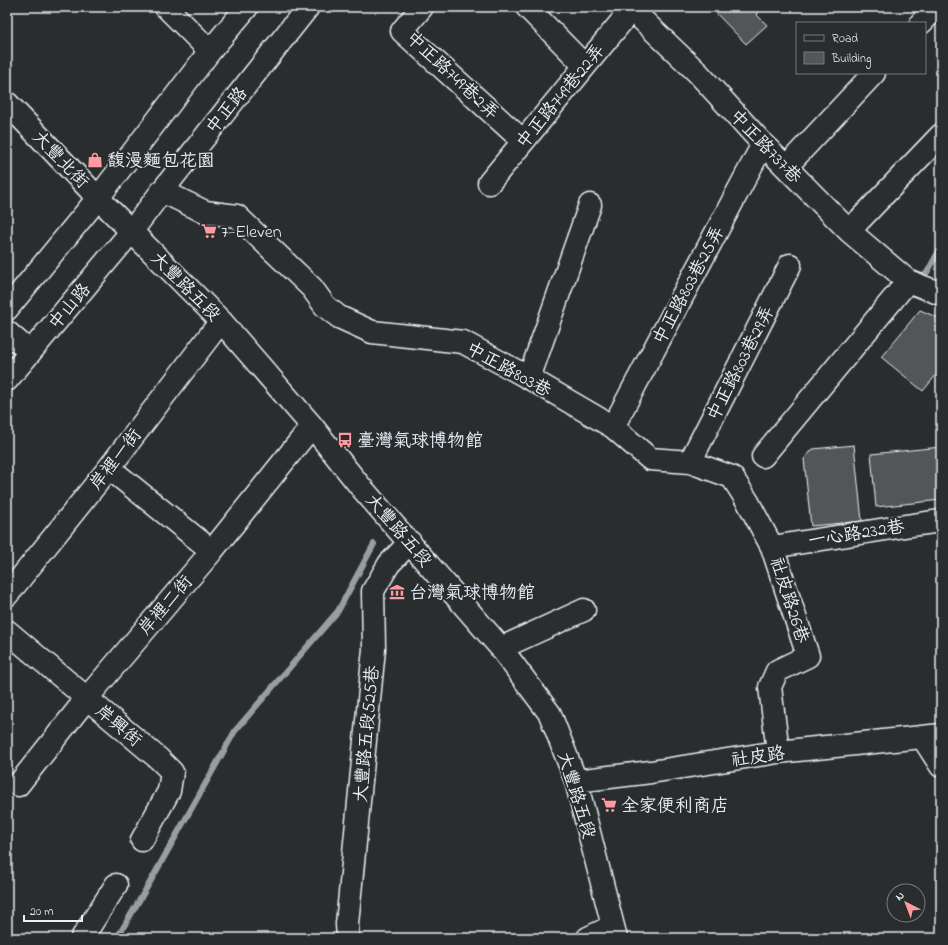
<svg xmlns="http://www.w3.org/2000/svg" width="948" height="945" viewBox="0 0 948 945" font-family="'Indie Flower','LXGW WenKai TC',sans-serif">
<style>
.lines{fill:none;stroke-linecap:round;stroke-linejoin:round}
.stream{stroke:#989fa3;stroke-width:6}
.building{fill:#535759;stroke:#e8f1f8}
.minor-casing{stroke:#e8f1f8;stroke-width:25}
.major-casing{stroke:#e8f1f8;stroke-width:25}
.minor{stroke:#2a2d2e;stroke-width:22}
.major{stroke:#2a2d2e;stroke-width:22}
.labels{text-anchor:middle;stroke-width:4;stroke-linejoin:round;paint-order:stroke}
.street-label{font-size:18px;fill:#e8f1f8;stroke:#2a2d2e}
.poi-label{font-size:18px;fill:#e8f1f8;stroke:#2a2d2e;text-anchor:start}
</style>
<rect width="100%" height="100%" fill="#2a2d2e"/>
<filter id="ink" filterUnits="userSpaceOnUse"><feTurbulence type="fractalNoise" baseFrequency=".025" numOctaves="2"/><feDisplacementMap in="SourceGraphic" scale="8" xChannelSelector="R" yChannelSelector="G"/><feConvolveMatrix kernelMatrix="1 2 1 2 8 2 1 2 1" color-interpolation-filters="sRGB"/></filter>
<g filter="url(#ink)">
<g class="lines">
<path class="stream" d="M 920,281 L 928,271 L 941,247
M 117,938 L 149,884 L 235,731 L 338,611 L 374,544"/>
</g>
<path class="building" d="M 710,7 L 764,7 L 756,14 L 767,25 L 746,44 Z
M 920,310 L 941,319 L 941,369 L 923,391 L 881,357 Z
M 854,445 L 862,521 L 811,526 L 804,459 L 813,449 Z
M 941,447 L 941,500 L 876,507 L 871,454 Z"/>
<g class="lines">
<defs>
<path id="minor" d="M 166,7 L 210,51
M 422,7 L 402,31 L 523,141
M 527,7 L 585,66
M 629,7 L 698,73 L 763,144 L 849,231 L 908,281 L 941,294
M 921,23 L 937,7
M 7,103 L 98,198 L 221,321 L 312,426 L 360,486 L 501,648 L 550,714 L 576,781 L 616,938
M 786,167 L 874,73
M 489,183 L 631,10
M 162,191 L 205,212 L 237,216 L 312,288 L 325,306 L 339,317 L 372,332 L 463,342 L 529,378 L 613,427 L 650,459 L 690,462 L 732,477 L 748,502 L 772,547 L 808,656 L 777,671 L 770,687 L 778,752
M 849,231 L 941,135
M 7,332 L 30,352
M 529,378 L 590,205
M 613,427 L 763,144
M 763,456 L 908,281
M 690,462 L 790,265
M 109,468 L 212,551
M 772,547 L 905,526 L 941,521
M 7,595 L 109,468 L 221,321
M 7,631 L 159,759 L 172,772 L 169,791 L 142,840
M 501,648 L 584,610
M 923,738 L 941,766
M 576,781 L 651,772 L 778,752 L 941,735
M 18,785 L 87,698 L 212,551 L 312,426
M 82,938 L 116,885
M 348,938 L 347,924 L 374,649 L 373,591 L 389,564 L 410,542
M 588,938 L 613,926"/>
<path id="major" d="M 7,309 L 98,198 L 210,51 L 247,7
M 7,380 L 131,232 L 162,191 L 308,7"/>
</defs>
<use href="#minor" class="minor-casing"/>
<use href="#major" class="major-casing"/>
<use href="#minor" class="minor"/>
<use href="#major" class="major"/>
</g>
</g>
<defs>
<symbol id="shop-bare" viewBox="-9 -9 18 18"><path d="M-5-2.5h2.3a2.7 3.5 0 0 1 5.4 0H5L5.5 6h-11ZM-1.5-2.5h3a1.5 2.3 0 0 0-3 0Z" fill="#ff9aa2" stroke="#2a2d2e" stroke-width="2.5" paint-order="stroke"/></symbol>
<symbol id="supermarket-bare" viewBox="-9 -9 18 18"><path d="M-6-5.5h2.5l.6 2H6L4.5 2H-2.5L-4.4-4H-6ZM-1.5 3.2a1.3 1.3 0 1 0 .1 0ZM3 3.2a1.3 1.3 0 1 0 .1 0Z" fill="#ff9aa2" stroke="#2a2d2e" stroke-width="2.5" paint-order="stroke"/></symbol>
<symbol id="bus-bare" viewBox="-9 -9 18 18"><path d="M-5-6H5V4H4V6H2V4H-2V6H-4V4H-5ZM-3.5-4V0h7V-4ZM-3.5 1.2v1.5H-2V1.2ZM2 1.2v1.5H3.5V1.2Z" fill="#ff9aa2" stroke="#2a2d2e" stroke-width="2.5" paint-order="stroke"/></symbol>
<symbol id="museum-bare" viewBox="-9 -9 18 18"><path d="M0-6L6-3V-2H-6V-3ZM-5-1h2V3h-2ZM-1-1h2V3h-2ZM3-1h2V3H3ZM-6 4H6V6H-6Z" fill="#ff9aa2" stroke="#2a2d2e" stroke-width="2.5" paint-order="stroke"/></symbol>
</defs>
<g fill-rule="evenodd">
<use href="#shop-bare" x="84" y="149" width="22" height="22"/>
<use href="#supermarket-bare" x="198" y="220" width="22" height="22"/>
<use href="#bus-bare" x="334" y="429" width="22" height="22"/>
<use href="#museum-bare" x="386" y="581" width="22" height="22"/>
<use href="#supermarket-bare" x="598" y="794" width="22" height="22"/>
</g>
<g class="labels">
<g class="street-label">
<text transform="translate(453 75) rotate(43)" y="6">中正路749巷2弄</text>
<text transform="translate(560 96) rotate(-51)" y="6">中正路749巷22弄</text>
<text transform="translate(226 110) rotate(-51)" y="6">中正路</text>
<text transform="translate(766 146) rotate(46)" y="6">中正路737巷</text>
<text transform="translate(61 159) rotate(46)" y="6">大豐北街</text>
<text transform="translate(688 285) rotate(-62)" y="6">中正路803巷25弄</text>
<text transform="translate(186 286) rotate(45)" y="6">大豐路五段</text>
<text transform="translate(69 306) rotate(-50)" y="6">中山路</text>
<text transform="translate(740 363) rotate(-63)" y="6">中正路803巷29弄</text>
<text transform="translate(509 369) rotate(29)" y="6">中正路803巷</text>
<text transform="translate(115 459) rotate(-52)" y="6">岸裡一街</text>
<text transform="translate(399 530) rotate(49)" y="6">大豐路五段</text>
<text transform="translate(856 533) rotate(-9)" y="6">一心路232巷</text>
<text transform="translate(790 600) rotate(72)" y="6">社皮路26巷</text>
<text transform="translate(165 605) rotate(-49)" y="6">岸裡二街</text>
<text transform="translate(119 725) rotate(40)" y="6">岸興街</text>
<text transform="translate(366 734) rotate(-85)" y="6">大豐路五段525巷</text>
<text transform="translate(758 756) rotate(-8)" y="6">社皮路</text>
<text transform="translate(577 795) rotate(73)" y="6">大豐路五段</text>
</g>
<g class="poi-label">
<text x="107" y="166">馥漫麵包花園</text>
<text x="221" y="237">7-Eleven</text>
<text x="357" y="446">臺灣氣球博物館</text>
<text x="409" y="598">台灣氣球博物館</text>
<text x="621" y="811">全家便利商店</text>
</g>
</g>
<rect width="948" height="945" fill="none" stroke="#2a2d2e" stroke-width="24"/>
<rect x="12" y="12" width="924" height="921" fill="none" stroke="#e8f1f8" stroke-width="1.5" filter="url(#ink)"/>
<rect x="796" y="22" width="130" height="52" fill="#2a2d2e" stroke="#767b7f"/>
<rect x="804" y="35" width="20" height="6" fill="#2a2d2e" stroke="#767b7f"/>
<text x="832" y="42" font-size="12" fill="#e8f1f8">Road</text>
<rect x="804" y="52" width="20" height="12" fill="#535759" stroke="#767b7f"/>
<text x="832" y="62" font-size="12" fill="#e8f1f8">Building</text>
<g transform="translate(906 903) rotate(318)"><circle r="19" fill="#2a2d2e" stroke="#767b7f"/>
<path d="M0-3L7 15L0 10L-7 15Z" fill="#ff9aa2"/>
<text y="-6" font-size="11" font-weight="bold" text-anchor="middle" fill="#e8f1f8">N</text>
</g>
<path d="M24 915v6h58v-6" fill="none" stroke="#e8f1f8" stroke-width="2"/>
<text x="30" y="915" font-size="12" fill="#e8f1f8" stroke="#2a2d2e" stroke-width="3" paint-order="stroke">20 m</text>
</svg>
